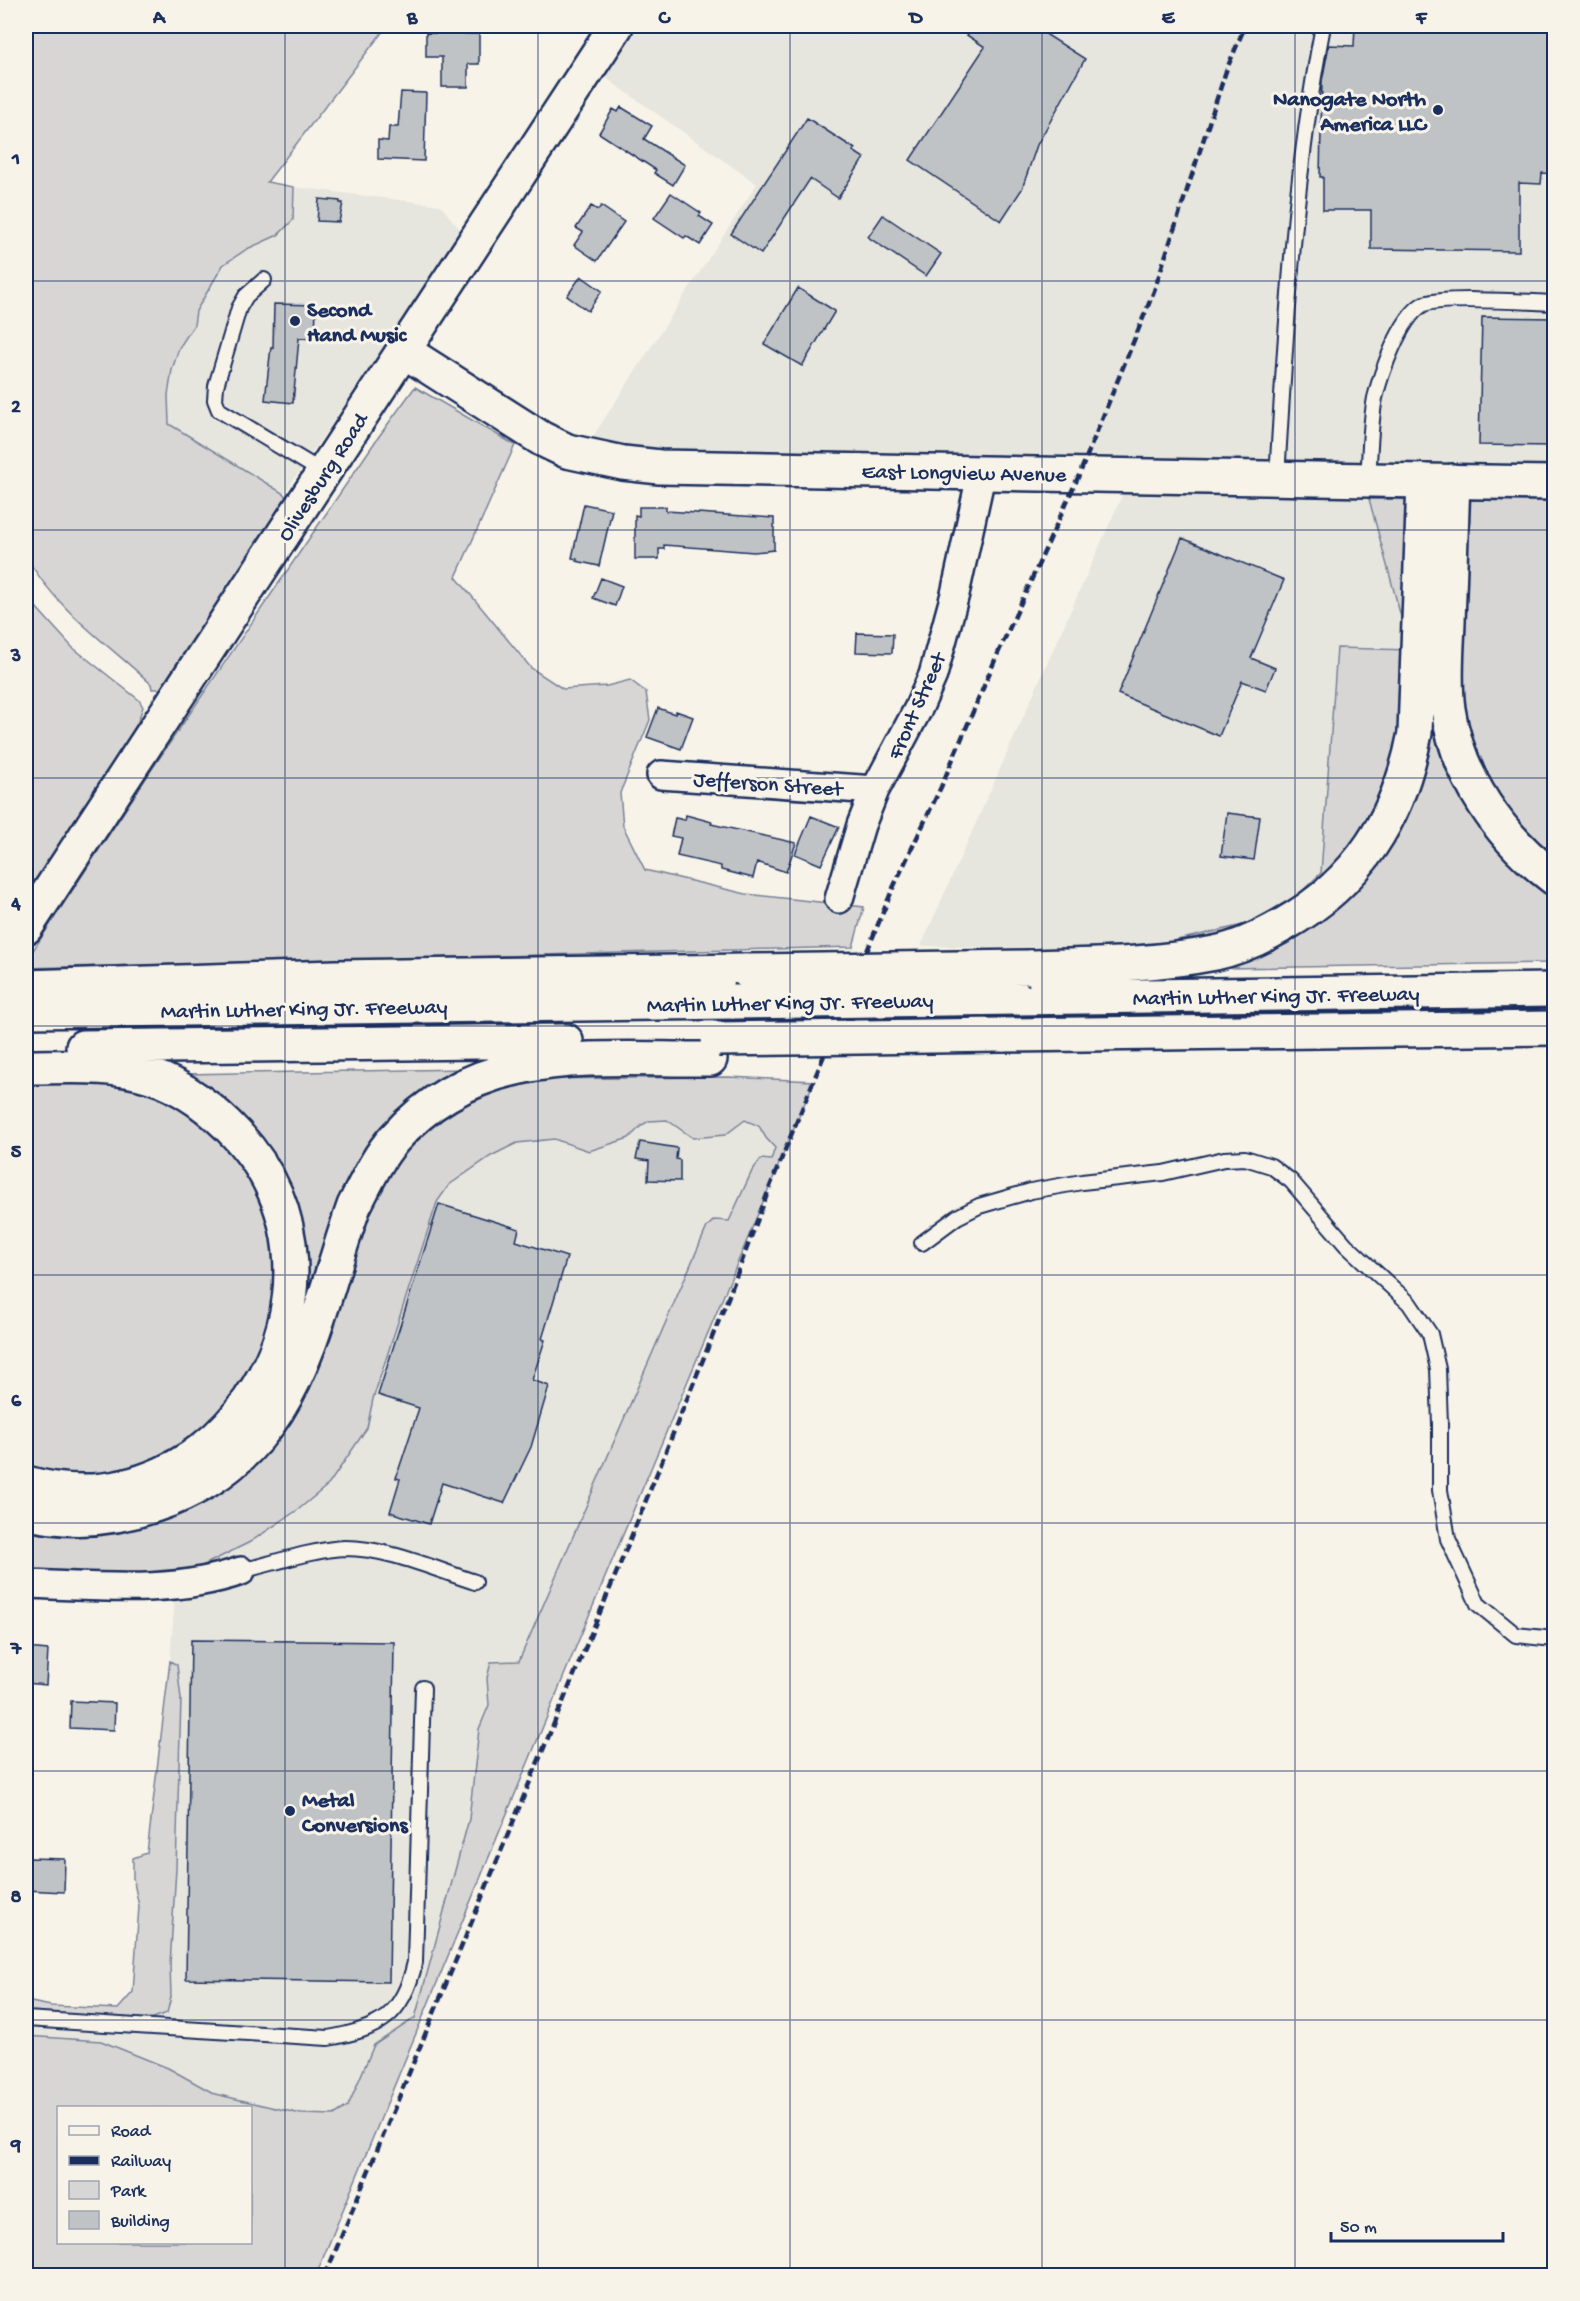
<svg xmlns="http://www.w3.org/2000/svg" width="1580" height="2301" viewBox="0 0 1580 2301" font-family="'Gochi Hand',sans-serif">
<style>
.built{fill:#e6e5de}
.green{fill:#d7d6d4;stroke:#798299;stroke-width:1.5;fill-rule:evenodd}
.building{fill:#c0c3c5;stroke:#1b2f5e;stroke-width:1.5}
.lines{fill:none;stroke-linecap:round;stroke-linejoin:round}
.service-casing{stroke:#1b2f5e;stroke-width:18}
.minor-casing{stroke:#1b2f5e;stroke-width:32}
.secondary-casing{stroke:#1b2f5e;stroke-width:38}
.primary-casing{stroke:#1b2f5e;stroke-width:38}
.motorway-casing{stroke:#1b2f5e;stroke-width:38}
.service{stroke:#f7f3e8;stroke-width:14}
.minor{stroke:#f7f3e8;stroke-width:27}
.secondary{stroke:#f7f3e8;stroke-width:33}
.primary{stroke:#f7f3e8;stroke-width:33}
.motorway{stroke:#f7f3e8;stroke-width:33}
.rail{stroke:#1b2f5e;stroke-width:4.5;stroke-dasharray:9 4.5;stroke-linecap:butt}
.motorway-bridge-casing{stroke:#1b2f5e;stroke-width:38;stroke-linecap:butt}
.motorway-bridge{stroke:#f7f3e8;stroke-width:33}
.grid{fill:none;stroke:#1b2f5e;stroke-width:1.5;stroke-opacity:0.55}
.poi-dot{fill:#1b2f5e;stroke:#f7f3e8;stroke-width:2}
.labels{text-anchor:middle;stroke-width:6;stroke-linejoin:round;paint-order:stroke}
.poi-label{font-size:22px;font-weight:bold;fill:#1b2f5e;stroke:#f7f3e8;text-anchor:start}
.street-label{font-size:22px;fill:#1b2f5e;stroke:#f7f3e8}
.neatline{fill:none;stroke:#1b2f5e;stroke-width:2}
.grid-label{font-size:20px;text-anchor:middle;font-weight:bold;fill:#1b2f5e}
</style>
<rect width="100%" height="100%" fill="#f7f3e8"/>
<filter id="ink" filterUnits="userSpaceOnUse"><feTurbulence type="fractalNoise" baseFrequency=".0167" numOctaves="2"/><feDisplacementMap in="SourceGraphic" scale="12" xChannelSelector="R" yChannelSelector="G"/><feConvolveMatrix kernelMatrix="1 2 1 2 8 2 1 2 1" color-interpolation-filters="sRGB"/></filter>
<g filter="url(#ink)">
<path class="built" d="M 630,26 L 840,26 L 854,36 L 861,26 L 1554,26 L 1554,465 L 1365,462 L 1369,499 L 1410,651 L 1337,649 L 1321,873 L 1298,895 L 1247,924 L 1151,946 L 1111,949 L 921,946 L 1138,460 L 636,451 L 592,438 L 757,184 L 599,73 Z
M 294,187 L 440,205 L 462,232 L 284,494 L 169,424 L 168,395 L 172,370 L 179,348 L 194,325 L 196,311 L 223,265 L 293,220 Z
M 667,1120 L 724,1135 L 745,1120 L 759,1126 L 766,1138 L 775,1148 L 774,1156 L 771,1161 L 761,1159 L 752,1171 L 519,1661 L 491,1663 L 487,1678 L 489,1705 L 479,1729 L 469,1819 L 415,2018 L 374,2045 L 348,2106 L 334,2115 L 301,2114 L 215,2094 L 168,2068 L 101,2041 L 26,2036 L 26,2016 L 139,2020 L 171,1997 L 170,1964 L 176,1869 L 181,1699 L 177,1665 L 170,1661 L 177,1572 L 202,1566 L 250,1542 L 299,1509 L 329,1484 L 367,1428 L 373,1399 L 437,1202 L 449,1185 L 491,1156 L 517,1143 L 554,1139 L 589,1151 L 629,1138 L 642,1125 L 649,1121 Z"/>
<path class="green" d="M 26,26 L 387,26 L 267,182 L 294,187 L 293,220 L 278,235 L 247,249 L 223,265 L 196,311 L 194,325 L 179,348 L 172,370 L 168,395 L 169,424 L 284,494 L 286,498 L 160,689 L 152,689 L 151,684 C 107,643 56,610 26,556 Z
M 415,387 L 515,445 L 456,577 L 531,668 L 563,689 L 607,686 L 630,680 L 646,692 L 650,720 L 620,793 L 623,826 L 645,870 L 746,894 L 864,907 L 853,947 L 26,968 L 26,961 L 150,772 L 377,439 Z
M 1369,499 L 1554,501 L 1554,963 L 1224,968 L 1151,946 L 1247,924 L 1298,895 L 1321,873 L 1337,648 L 1410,650 Z
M 26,596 L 72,647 L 139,700 L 143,707 L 137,724 L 26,897 Z
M 465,1069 L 531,1079 L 728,1077 L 814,1081 L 580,1637 L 316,2275 L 26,2275 L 26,2036 L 101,2041 L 168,2068 L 215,2094 L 301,2114 L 334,2115 L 348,2106 L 374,2045 L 415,2018 L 469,1819 L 479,1729 L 489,1705 L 487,1678 L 491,1662 L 519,1661 L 707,1227 L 714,1220 L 729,1221 L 752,1171 L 761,1159 L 771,1160 L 775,1148 L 766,1138 L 759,1126 L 745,1120 L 725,1135 L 693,1138 L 667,1120 L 649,1121 L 642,1125 L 629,1138 L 589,1151 L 554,1139 L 517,1143 L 491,1156 L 449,1185 L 437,1202 L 373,1399 L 367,1428 L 329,1484 L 299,1509 L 250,1542 L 202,1566 L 177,1572 L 145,1574 L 26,1571 L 26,1082 L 186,1074 ZM 58,2108 L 250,2108 L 250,2242 L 58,2242 Z
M 170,1661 L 177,1665 L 181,1699 L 176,1869 L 170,1964 L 171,1997 L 167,2013 L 153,2018 L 139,2020 L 26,2016 L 26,2001 L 51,2006 L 118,2009 L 133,1992 L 139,1906 L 133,1878 L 133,1858 L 147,1853 Z"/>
<path class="building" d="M 953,26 L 1033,26 L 1085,59 L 1037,145 L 1022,189 L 1001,221 L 910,160 L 985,47 Z
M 1355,26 L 1554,26 L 1554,174 L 1542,173 L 1541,184 L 1519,183 L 1519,251 L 1371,249 L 1371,210 L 1323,210 L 1323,177 L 1320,177 L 1322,81 L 1329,45 L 1354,46 Z
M 426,33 L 479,34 L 479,64 L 468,64 L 468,87 L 442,87 L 442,57 L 426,57 Z
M 401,92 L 426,93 L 424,161 L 378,159 L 378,140 L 388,141 L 389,127 L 398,127 Z
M 621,107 L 652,126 L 644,139 L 685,165 L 673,185 L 654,173 L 656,170 L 599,133 L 613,109 L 618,112 Z
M 807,118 L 855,149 L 853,151 L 864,158 L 838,198 L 810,179 L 761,254 L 731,234 Z
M 671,193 L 701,213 L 699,216 L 713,225 L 700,245 L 686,236 L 684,238 L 654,218 Z
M 319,199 L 340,201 L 340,203 L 343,203 L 339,222 L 317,221 Z
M 591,206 L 598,210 L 601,206 L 624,222 L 597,261 L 574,245 L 583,232 L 576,228 Z
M 883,215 L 941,254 L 926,276 L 868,237 Z
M 581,276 L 602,291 L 588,311 L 567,296 Z
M 798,288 L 835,311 L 802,366 L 764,344 Z
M 274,304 L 316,305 L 315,339 L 299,338 L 293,403 L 265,400 L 271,347 L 273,348 Z
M 1482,317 L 1554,318 L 1554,446 L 1479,445 Z
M 584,504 L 612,510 L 599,566 L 576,561 L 577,559 L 572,558 Z
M 639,507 L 666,507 L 666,511 L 774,518 L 774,550 L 754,552 L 664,545 L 664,549 L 659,549 L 659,559 L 635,559 L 635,515 L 639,516 Z
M 1182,538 L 1284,580 L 1251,658 L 1275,668 L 1266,690 L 1242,681 L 1219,736 L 1118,694 Z
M 601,578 L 622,586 L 615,606 L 593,598 Z
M 857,633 L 893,634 L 892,653 L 856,652 Z
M 658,708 L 675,714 L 676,711 L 693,717 L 681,749 L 647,737 Z
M 1227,813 L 1260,817 L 1254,860 L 1221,856 Z
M 686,815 L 712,822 L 711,824 L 796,843 L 786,872 L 757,862 L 753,878 L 721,870 L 721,866 L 677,856 L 681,838 L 671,836 L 675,818 L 685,820 Z
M 811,816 L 839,827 L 821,865 L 795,854 Z
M 640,1142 L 677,1148 L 676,1159 L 680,1160 L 680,1181 L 648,1180 L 649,1161 L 636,1159 Z
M 439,1204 L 519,1229 L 516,1241 L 567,1257 L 542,1339 L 545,1340 L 532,1380 L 549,1386 L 531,1447 L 504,1503 L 442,1483 L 429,1524 L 390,1512 L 400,1479 L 396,1478 L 419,1408 L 378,1395 Z
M 191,1640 L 394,1642 L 389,1982 L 186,1979 Z
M 26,1648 L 48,1650 L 46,1685 L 26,1683 Z
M 71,1701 L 115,1703 L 114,1730 L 70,1728 Z
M 28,1858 L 65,1859 L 64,1892 L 26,1890 L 26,1861 L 28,1861 Z"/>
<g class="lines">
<defs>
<path id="service" d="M 264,280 L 246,296 L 239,308 L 216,386 L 215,400 L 219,410 L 324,473
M 1277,478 C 1286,327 1294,175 1323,26
M 1368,480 C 1370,453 1370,424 1375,398 C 1381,373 1400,319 1422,305 C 1438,296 1531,302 1554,303
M 922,1243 L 957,1217 L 979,1206 L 1031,1191 L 1082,1182 L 1163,1173 L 1224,1159 L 1245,1158 L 1271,1166 L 1291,1181 L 1346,1245 L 1409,1303 L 1430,1334 L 1438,1369 L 1440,1424 L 1440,1490 L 1448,1539 L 1478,1604 L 1516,1635 L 1554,1639
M 241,1571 C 270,1564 316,1549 345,1548 C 388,1548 434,1569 475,1582
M 26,2019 L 328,2038 C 380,2029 403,2016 415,1962 L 423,1688"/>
<path id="minor" d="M 661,775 L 875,790
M 839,899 L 861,825 L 875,790 L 919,707 L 933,675 L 955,594 L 982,471
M 26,1584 C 97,1586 171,1595 241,1571"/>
<path id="secondary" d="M 404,351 L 542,439 L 567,451 L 623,463 L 660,467 L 1424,481
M 26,927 L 616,26"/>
<path id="primary" d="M 1424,481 L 1554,483"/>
<path id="motorway" d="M 1453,481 C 1451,528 1450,575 1448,622 C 1447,651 1444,681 1448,709 C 1458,777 1500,838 1554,878
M 1029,967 C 1091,965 1154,965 1215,953 C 1239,948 1262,937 1283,925 C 1359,882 1399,818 1415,733 L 1424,481
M 26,987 L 336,977 L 747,971
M 1017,998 L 1554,990
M 26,1011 L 734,1002
M 1002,1035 L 1554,1028
M 83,1047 L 566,1041
M 26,1067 C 67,1067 111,1063 151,1076 C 183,1086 214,1110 237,1135 C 376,1286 225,1539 26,1483
M 26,1512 C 69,1523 114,1519 155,1505 C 299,1457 310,1330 354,1206 C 366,1183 377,1158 394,1139 C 478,1043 596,1060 710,1059"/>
</defs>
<use href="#service" class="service-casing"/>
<use href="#minor" class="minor-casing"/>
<use href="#secondary" class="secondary-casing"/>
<use href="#primary" class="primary-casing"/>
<use href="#motorway" class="motorway-casing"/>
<use href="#service" class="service"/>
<use href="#minor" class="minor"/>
<use href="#secondary" class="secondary"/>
<use href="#primary" class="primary"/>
<use href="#motorway" class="motorway"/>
<path class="rail" d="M 325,2276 L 625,1552 L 728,1298 L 771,1184 L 893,888 L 941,787 L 995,660 L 1080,473 L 1154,291 L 1226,71 L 1245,26"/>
<defs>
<path id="motorway-bridge" d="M 747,971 L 1029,967
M 734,1002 L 1017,998
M 718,1039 L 1002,1035"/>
</defs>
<use href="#motorway-bridge" class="motorway-bridge-casing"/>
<use href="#motorway-bridge" class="motorway-bridge"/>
</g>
</g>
<path class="grid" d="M 285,26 L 285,2276M 538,26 L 538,2276M 790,26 L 790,2276M 1042,26 L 1042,2276M 1295,26 L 1295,2276M 26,281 L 1554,281M 26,530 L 1554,530M 26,778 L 1554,778M 26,1026 L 1554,1026M 26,1275 L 1554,1275M 26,1523 L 1554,1523M 26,1771 L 1554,1771M 26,2020 L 1554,2020"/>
<g class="poi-dot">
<circle cx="1438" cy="110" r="6"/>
<circle cx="295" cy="321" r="6"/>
<circle cx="290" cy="1811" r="6"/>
</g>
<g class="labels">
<g class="poi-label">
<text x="1426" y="105" text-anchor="end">Nanogate North<tspan x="1426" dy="25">America LLC</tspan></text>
<text x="307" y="316">Second<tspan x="307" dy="25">Hand Music</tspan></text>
<text x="302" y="1806">Metal<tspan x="302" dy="25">Conversions</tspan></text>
</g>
<g class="street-label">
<text transform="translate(964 471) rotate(1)" y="8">East Longview Avenue</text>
<text transform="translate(321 476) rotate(-57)" y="8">Olivesburg Road</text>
<text transform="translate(915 705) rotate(-66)" y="8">Front Street</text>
<text transform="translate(768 782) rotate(4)" y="8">Jefferson Street</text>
<text transform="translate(1276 994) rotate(-1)" y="8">Martin Luther King Jr. Freeway</text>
<text transform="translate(790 1001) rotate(-1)" y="8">Martin Luther King Jr. Freeway</text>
<text transform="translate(304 1007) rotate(-1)" y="8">Martin Luther King Jr. Freeway</text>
</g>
</g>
<rect width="1580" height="2301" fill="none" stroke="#f7f3e8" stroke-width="66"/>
<rect x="57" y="2106" width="195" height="138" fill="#f7f3e8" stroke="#9fa5b1" stroke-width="1.5"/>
<rect x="69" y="2126" width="30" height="9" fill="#f7f3e8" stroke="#9fa5b1" stroke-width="1.5"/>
<text x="111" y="2136" font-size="18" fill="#1b2f5e">Road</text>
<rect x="69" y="2156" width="30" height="9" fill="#1b2f5e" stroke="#9fa5b1" stroke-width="1.5"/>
<text x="111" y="2166" font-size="18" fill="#1b2f5e">Railway</text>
<rect x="69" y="2181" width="30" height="18" fill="#d7d6d4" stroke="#9fa5b1" stroke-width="1.5"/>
<text x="111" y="2196" font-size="18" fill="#1b2f5e">Park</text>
<rect x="69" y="2211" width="30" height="18" fill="#c0c3c5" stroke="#9fa5b1" stroke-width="1.5"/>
<text x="111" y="2226" font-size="18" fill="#1b2f5e">Building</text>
<path d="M1331 2232v9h172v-9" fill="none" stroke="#1b2f5e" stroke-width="3"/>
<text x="1340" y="2232" font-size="18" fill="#1b2f5e" stroke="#f7f3e8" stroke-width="4.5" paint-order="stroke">50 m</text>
<rect x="33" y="33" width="1514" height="2235" class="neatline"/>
<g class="grid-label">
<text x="159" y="23">A</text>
<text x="412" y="23">B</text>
<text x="664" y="23">C</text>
<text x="916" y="23">D</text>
<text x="1168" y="23">E</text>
<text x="1421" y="23">F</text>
<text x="16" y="164">1</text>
<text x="16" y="412">2</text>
<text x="16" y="661">3</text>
<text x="16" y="909">4</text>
<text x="16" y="1157">5</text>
<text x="16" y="1406">6</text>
<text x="16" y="1654">7</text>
<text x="16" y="1902">8</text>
<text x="16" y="2151">9</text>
</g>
</svg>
